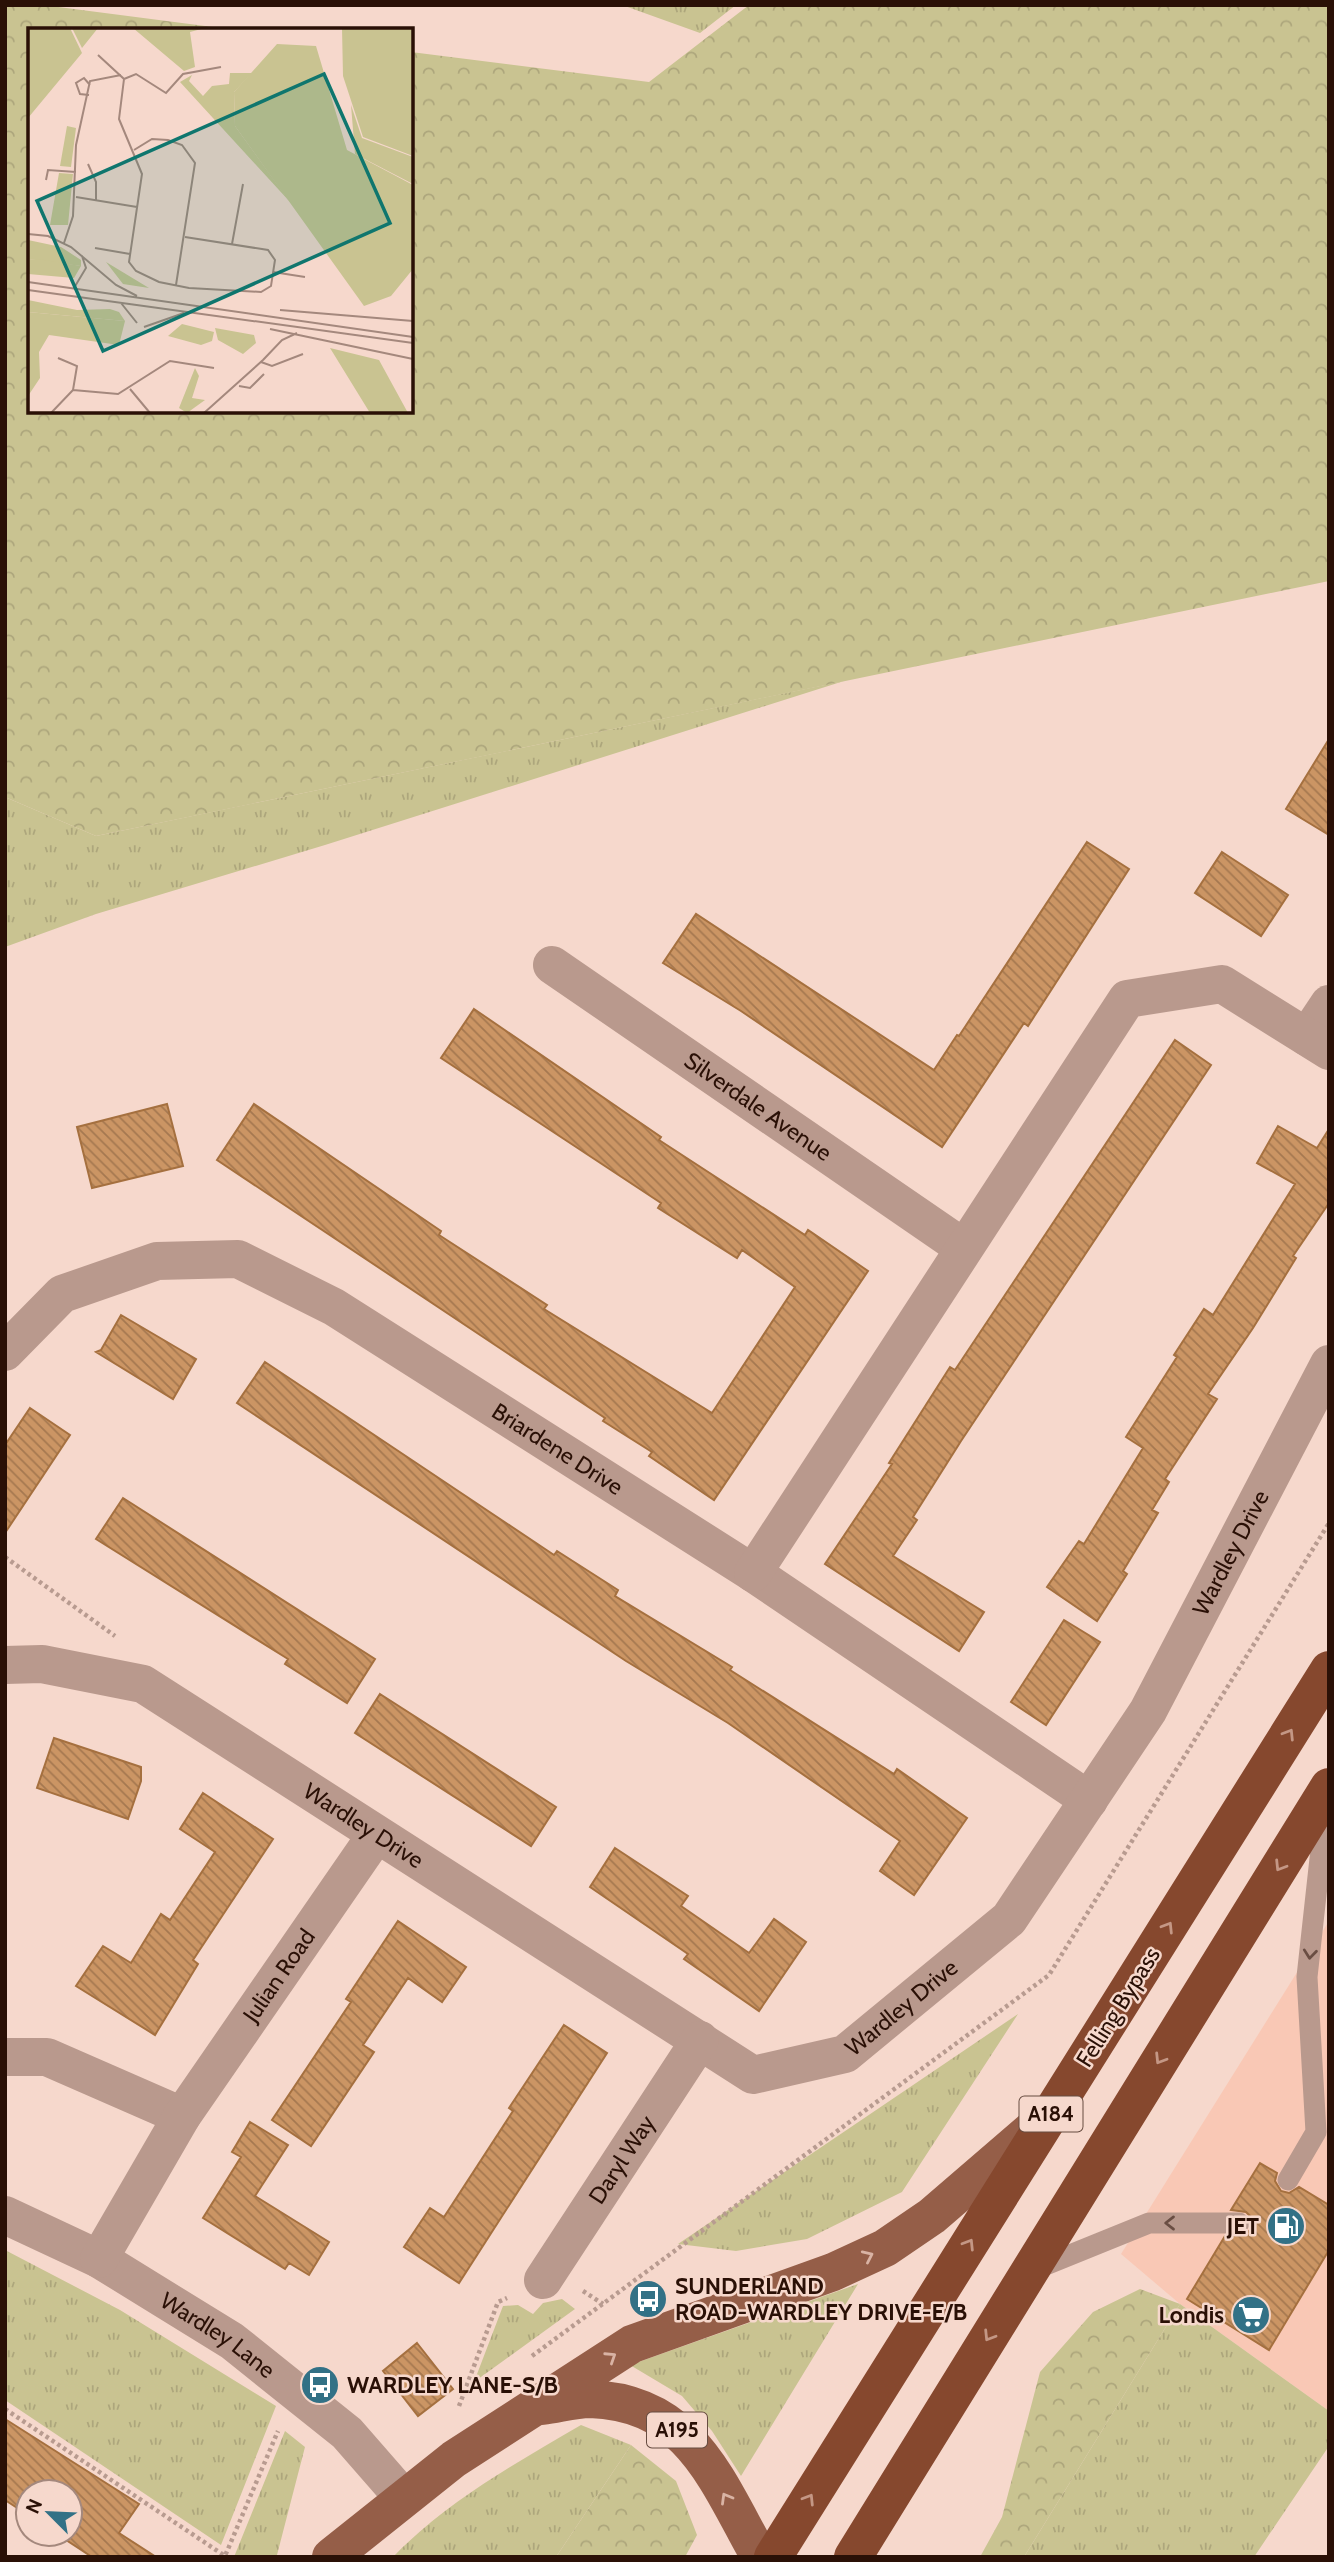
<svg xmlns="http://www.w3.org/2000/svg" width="1334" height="2562" viewBox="0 0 1334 2562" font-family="Cabin,sans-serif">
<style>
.built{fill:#f9c8b5}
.grass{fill:url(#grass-tufts)}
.forest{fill:url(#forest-crowns)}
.building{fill:url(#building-back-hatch);stroke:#a5703f;stroke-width:2}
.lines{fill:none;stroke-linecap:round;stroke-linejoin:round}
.path{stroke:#b89b90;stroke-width:4.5;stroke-dasharray:3.5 3.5;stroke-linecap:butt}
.lane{stroke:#b9998d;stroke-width:21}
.street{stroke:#b9998d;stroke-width:38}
.primary{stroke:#955e48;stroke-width:38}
.highway{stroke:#86482e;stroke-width:38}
.oneway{stroke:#c49785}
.oneway2{stroke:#6a4e43}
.oneway3{stroke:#d9b3a4}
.labels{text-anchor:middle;stroke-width:5;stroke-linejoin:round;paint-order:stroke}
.shield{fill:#f6d8cc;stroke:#674c41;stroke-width:2}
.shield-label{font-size:21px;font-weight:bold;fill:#2a1006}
.street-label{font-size:23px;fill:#2a1006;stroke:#f6d8cc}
.poi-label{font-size:23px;font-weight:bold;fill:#2a1006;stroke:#f6d8cc;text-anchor:end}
.inset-road{fill:none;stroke:#a4887d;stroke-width:2}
.view{fill:#0f766e;fill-opacity:0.15;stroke:#0f766e;stroke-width:3.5}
.inset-edge{fill:none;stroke:#2a1006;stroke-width:3.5}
</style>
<defs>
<pattern id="grass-tufts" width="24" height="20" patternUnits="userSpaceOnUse" patternTransform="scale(1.75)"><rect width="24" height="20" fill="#c9c391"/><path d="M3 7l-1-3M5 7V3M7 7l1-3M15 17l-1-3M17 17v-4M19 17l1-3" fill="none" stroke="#ada67c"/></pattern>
<pattern id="forest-crowns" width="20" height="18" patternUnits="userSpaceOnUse" patternTransform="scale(1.75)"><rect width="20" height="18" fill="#c9c391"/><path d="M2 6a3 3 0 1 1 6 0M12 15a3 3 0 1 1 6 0" fill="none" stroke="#ada67c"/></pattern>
<pattern id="building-back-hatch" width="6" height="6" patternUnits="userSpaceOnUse" patternTransform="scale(1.75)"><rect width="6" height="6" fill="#cb9564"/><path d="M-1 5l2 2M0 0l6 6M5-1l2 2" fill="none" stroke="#a57850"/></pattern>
</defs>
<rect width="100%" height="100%" fill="#f6d8cc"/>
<path class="built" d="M 1329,1921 L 1329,2411 L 1180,2304 L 1121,2254 Z"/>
<path class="grass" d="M 622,5 L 736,5 L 700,33 Z
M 844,681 L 325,845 L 96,914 L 5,947 L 5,797 L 96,836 Z
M 1018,2014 L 902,2192 L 807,2239 L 736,2251 L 678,2244 Z
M 5,2250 L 120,2310 L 276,2406 L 221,2545 L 5,2400 Z
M 858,2284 L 741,2476 L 712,2431 L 682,2396 L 630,2365 Z
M 562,2299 L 575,2309 L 474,2382 L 503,2306 L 518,2305 L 533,2314 L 543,2303 Z
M 1180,2304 L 1329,2411 L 1329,2446 L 1254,2557 L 1024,2557 Z
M 581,2425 L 631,2445 L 556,2557 L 393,2557 C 446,2502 516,2463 581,2425 Z
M 285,2431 L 305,2447 L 277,2555 L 234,2557 Z"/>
<path class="forest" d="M 5,5 L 43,5 L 236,30 L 30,30 L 30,411 L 411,411 L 411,52 L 649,82 L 749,5 L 1329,5 L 1329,581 L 96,836 L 5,797 Z
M 1140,2289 L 1180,2304 L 1024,2557 L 980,2557 L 1002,2517 L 1040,2372 L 1093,2312 Z
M 631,2445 L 676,2481 L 697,2535 L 685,2557 L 556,2557 Z"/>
<path class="building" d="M 1329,739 L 1329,835 L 1286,809 Z
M 1087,842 L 1129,869 L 1028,1026 L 1024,1023 L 942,1147 L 741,1011 L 663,963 L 696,914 L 934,1070 L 957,1035 L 959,1036 Z
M 1222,852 L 1288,895 L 1261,936 L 1195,893 Z
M 474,1009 L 661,1137 L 659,1140 L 805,1235 L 808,1230 L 868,1271 L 714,1500 L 649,1456 L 652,1452 L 603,1421 L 605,1418 L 217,1160 L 254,1104 L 441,1231 L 439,1235 L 547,1305 L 544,1309 L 712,1413 L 795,1287 L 742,1250 L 737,1258 L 658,1208 L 661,1203 L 441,1058 Z
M 1175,1040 L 1211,1065 L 961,1441 L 913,1517 L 917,1520 L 893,1556 L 984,1612 L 959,1651 L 825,1564 L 892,1464 L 889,1463 L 950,1367 L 955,1370 Z
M 167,1104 L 183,1166 L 92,1188 L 77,1127 Z
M 1278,1126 L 1317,1148 L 1329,1129 L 1329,1203 L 1293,1256 L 1296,1258 L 1253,1328 L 1208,1394 L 1217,1399 L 1165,1479 L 1169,1482 L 1152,1510 L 1158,1513 L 1123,1571 L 1127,1574 L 1097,1621 L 1047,1587 L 1079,1541 L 1084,1544 L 1143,1448 L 1126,1437 L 1177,1357 L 1174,1355 L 1204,1309 L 1213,1315 L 1295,1184 L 1257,1163 Z
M 121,1315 L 196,1359 L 173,1399 L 96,1352 L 101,1350 Z
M 265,1362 L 554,1555 L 557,1551 L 618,1590 L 615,1596 L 732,1667 L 730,1670 L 894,1774 L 897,1769 L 967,1818 L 914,1895 L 880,1871 L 900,1841 L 728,1723 L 626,1661 L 237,1403 Z
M 30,1408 L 70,1435 L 5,1533 L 5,1445 Z
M 123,1498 L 375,1659 L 347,1703 L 285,1664 L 288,1659 L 96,1539 Z
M 1064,1620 L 1100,1642 L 1046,1725 L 1011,1702 Z
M 380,1694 L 556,1807 L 531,1846 L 355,1733 Z
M 54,1738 L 141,1767 L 141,1781 L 128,1819 L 37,1788 Z
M 203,1793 L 273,1839 L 193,1960 L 198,1964 L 155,2035 L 76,1986 L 103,1946 L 131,1963 L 161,1914 L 170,1920 L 215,1852 L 180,1829 Z
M 615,1848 L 688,1896 L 681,1906 L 749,1953 L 774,1919 L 806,1942 L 759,2011 L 684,1959 L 688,1954 L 590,1887 Z
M 398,1921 L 466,1967 L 442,2002 L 408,1978 L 363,2045 L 374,2052 L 311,2146 L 272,2120 L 351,2002 L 346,1999 Z
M 564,2025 L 607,2053 L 459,2283 L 404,2247 L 430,2208 L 444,2217 L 513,2111 L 509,2108 Z
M 250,2122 L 288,2145 L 255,2196 L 329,2242 L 309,2275 L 289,2263 L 285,2269 L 203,2218 L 241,2157 L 232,2152 Z
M 1260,2163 L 1277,2173 L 1275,2181 L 1281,2191 L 1289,2193 L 1299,2187 L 1329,2205 L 1329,2250 L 1269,2350 L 1187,2299 L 1225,2236 L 1245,2235 L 1251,2229 L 1251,2217 L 1246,2212 L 1231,2210 Z
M 417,2343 L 453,2389 L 418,2416 L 383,2371 Z
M 5,2419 L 139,2504 L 119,2533 L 156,2557 L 92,2557 L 57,2534 L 70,2534 L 70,2492 L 28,2492 L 28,2515 L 5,2500 Z"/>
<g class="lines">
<path class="path" d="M 5,1557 L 115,1636
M 583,2291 L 603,2304
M 532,2356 L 1049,1975 L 1329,1523
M 459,2406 L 498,2302 L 507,2298
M 5,2409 L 225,2556 L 278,2431"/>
<path class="lane" d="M 1288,2180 L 1316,2132 L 1307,1977 L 1326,1804
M 1033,2270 L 1149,2223 L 1239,2223"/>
<g class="street">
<path id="s1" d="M 552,965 L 964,1248"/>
<path d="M 1307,1037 L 1329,1004"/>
<path id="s2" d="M 5,1352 L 62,1294 L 157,1261 L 238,1259 L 334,1307 L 753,1573 L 1089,1800"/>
<path d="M 753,1573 L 1127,999 L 1222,984 L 1329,1051"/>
<path id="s3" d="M 5,1665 L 42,1664 L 143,1684 L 753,2075 L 845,2054 L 1009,1919 L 1148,1711 L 1329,1364"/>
<path d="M 5,2057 L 47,2057 L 182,2116"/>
<path id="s4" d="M 5,2215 L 99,2259 L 232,2341 L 347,2433 L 402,2496"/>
<path id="s5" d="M 99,2259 L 182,2116 L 376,1835"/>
<path id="s6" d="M 543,2280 L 700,2040"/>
</g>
<path class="primary" d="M 542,2406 C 558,2404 575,2399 590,2399 C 691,2402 717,2482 760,2557
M 331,2557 L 454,2459 L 632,2344 L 833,2272 L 885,2248 L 932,2216 L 1041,2122"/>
<path class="highway" d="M 773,2557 L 1329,1670
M 853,2557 L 1329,1787"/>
</g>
<defs><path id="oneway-chevron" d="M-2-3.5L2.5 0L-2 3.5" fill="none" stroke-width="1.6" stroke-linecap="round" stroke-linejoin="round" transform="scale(1.75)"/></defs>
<g class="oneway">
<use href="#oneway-chevron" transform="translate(1289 1734) rotate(-58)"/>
<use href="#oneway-chevron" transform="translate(1280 1866) rotate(122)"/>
<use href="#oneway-chevron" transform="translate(1168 1927) rotate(-58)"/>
<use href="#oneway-chevron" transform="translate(1160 2059) rotate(122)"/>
<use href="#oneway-chevron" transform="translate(969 2244) rotate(-58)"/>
<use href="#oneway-chevron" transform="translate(989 2336) rotate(122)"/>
<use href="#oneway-chevron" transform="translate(809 2499) rotate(-58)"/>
</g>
<g class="oneway2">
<use href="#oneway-chevron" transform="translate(1310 1954) rotate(96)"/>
<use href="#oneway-chevron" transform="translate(1170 2223) rotate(180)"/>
</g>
<g class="oneway3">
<use href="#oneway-chevron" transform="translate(868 2256) rotate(-25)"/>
<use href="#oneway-chevron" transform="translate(611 2357) rotate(-33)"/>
<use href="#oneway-chevron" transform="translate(726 2498) rotate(-120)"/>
</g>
<defs>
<symbol id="fuel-disc" viewBox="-11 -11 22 22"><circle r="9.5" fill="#327186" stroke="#f6d8cc"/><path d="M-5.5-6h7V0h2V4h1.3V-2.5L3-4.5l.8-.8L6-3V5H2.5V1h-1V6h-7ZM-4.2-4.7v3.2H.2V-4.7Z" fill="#fff"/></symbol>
<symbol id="bus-disc" viewBox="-11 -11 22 22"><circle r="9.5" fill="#327186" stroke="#f6d8cc"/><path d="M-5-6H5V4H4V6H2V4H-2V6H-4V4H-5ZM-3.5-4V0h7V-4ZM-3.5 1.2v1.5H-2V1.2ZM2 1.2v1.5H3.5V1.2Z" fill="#fff"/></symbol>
<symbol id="supermarket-disc" viewBox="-11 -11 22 22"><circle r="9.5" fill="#327186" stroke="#f6d8cc"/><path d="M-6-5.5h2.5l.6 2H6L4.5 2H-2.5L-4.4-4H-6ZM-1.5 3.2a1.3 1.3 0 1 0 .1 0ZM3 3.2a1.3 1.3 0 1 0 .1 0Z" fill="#fff"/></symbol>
</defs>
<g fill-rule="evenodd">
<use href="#fuel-disc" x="1264" y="2204" width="44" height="44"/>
<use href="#bus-disc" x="626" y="2277" width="44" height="44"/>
<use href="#supermarket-disc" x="1229" y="2293" width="44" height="44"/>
<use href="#bus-disc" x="298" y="2363" width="44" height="44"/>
</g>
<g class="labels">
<g class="shield">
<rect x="1019.5" y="2096.5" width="63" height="35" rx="5"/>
<rect x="647" y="2412.5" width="60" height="35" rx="5"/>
</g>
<g class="shield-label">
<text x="1051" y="2121">A184</text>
<text x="677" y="2437">A195</text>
</g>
<g class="street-label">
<text dy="8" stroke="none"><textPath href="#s1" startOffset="250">Silverdale Avenue</textPath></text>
<text dy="8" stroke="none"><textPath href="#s2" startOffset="635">Briardene Drive</textPath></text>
<text dy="8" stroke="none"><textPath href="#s3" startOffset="1600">Wardley Drive</textPath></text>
<text dy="8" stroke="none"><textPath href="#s3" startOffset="402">Wardley Drive</textPath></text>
<text dy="8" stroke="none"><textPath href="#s5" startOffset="336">Julian Road</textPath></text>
<text dy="8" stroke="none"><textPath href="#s3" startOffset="1032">Wardley Drive</textPath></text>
<text transform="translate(1118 2007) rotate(-58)" y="8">Felling Bypass</text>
<text dy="8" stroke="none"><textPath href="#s6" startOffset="144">Daryl Way</textPath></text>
<text dy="8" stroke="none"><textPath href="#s4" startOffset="245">Wardley Lane</textPath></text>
</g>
<g class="poi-label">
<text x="1259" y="2234">JET</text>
<text x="675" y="2294" text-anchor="start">SUNDERLAND<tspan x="675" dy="26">ROAD-WARDLEY DRIVE-E/B</tspan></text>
<text x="1224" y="2323">Londis</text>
<text x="347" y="2393" text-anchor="start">WARDLEY LANE-S/B</text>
</g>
</g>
<g transform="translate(28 28)">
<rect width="385" height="385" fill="#f6d8cc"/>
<path d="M 105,0 L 177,0 L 162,4 L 167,39 L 156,43 ZM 202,45 L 224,45 L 206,64 L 207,98 L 262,174 L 152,54 L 164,47 L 161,53 L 175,68 L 184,58 L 201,56 ZM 323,77 L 334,110 L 385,129 L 385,156 L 327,126 ZM 39,98 L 48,100 L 43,139 L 32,138 ZM 31,145 L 45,146 L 40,197 L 22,197 ZM 0,212 L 33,219 L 53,232 L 53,238 L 0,231 ZM 78,234 L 121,260 L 95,256 ZM 0,284 L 97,293 L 91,317 L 21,307 L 11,324 L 12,350 L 0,368 ZM 154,296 L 186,304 L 184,313 L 173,317 L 140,308 ZM 167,340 L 171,348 L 164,370 L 177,372 L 159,385 L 151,380 Z" fill="#c9c391"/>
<path d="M 314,0 L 385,0 L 385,128 L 335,109 L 315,48 ZM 249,16 L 288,18 L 319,122 L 385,157 L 385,241 L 363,268 L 336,278 L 207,98 L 206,64 ZM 0,231 L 16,232 L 53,238 L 46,250 L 0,246 ZM 0,272 L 49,282 L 82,281 L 91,284 L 97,293 L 0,284 ZM 187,300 L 226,307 L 228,315 L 215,326 L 190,312 ZM 302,320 L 351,332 L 380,385 L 342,385 Z" fill="#c9c391"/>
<path d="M 0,0 L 42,0 L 54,25 L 0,90 ZM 44,0 L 70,0 L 54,20 Z" fill="#c9c391"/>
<path class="inset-road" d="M 70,27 L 96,51 L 91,91 L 114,146 L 101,234 L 108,243 L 131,254 L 161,260 L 233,264 L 243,258 L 247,232 L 240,222 L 157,209M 96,51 L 108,46 L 138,65 L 155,46 L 193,39M 61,67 L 52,66 L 48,55 L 56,50 L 62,57M 106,122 L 124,111 L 140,112 L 154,117 L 167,135 L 148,257M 60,136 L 68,154 L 68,172M 18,152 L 20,142 L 48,144M 48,169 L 109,179M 0,206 L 20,208 L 43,219 L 88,257 L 109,268M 36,215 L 45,188 L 48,117 L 62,53 L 93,47M 204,216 L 215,156M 67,220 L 102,226M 245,244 L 277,249M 0,254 L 385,309M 46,260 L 58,240 L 54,228M 0,262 L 385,315M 93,275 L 109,295M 252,282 L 385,293M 116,299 L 156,285M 242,301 L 385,331M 235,332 L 254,312 L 269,305M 233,334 L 244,338 L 275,326M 211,358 L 222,360 L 236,346M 102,361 L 122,385M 45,362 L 90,366 L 142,333 L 186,340M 23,385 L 45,362 L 49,338 L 30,330M 176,385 L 235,332"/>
<path class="view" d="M 296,46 L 362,195 L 75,323 L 9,173 Z"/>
<rect width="385" height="385" class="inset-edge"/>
</g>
<rect width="1334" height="2562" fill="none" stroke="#2a1006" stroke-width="14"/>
<g transform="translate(49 2513) rotate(294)"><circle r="33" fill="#f6d8cc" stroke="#a4887d" stroke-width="2"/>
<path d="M0-5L12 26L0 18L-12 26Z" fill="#327186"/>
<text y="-10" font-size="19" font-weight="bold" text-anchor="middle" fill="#2a1006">N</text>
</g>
</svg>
